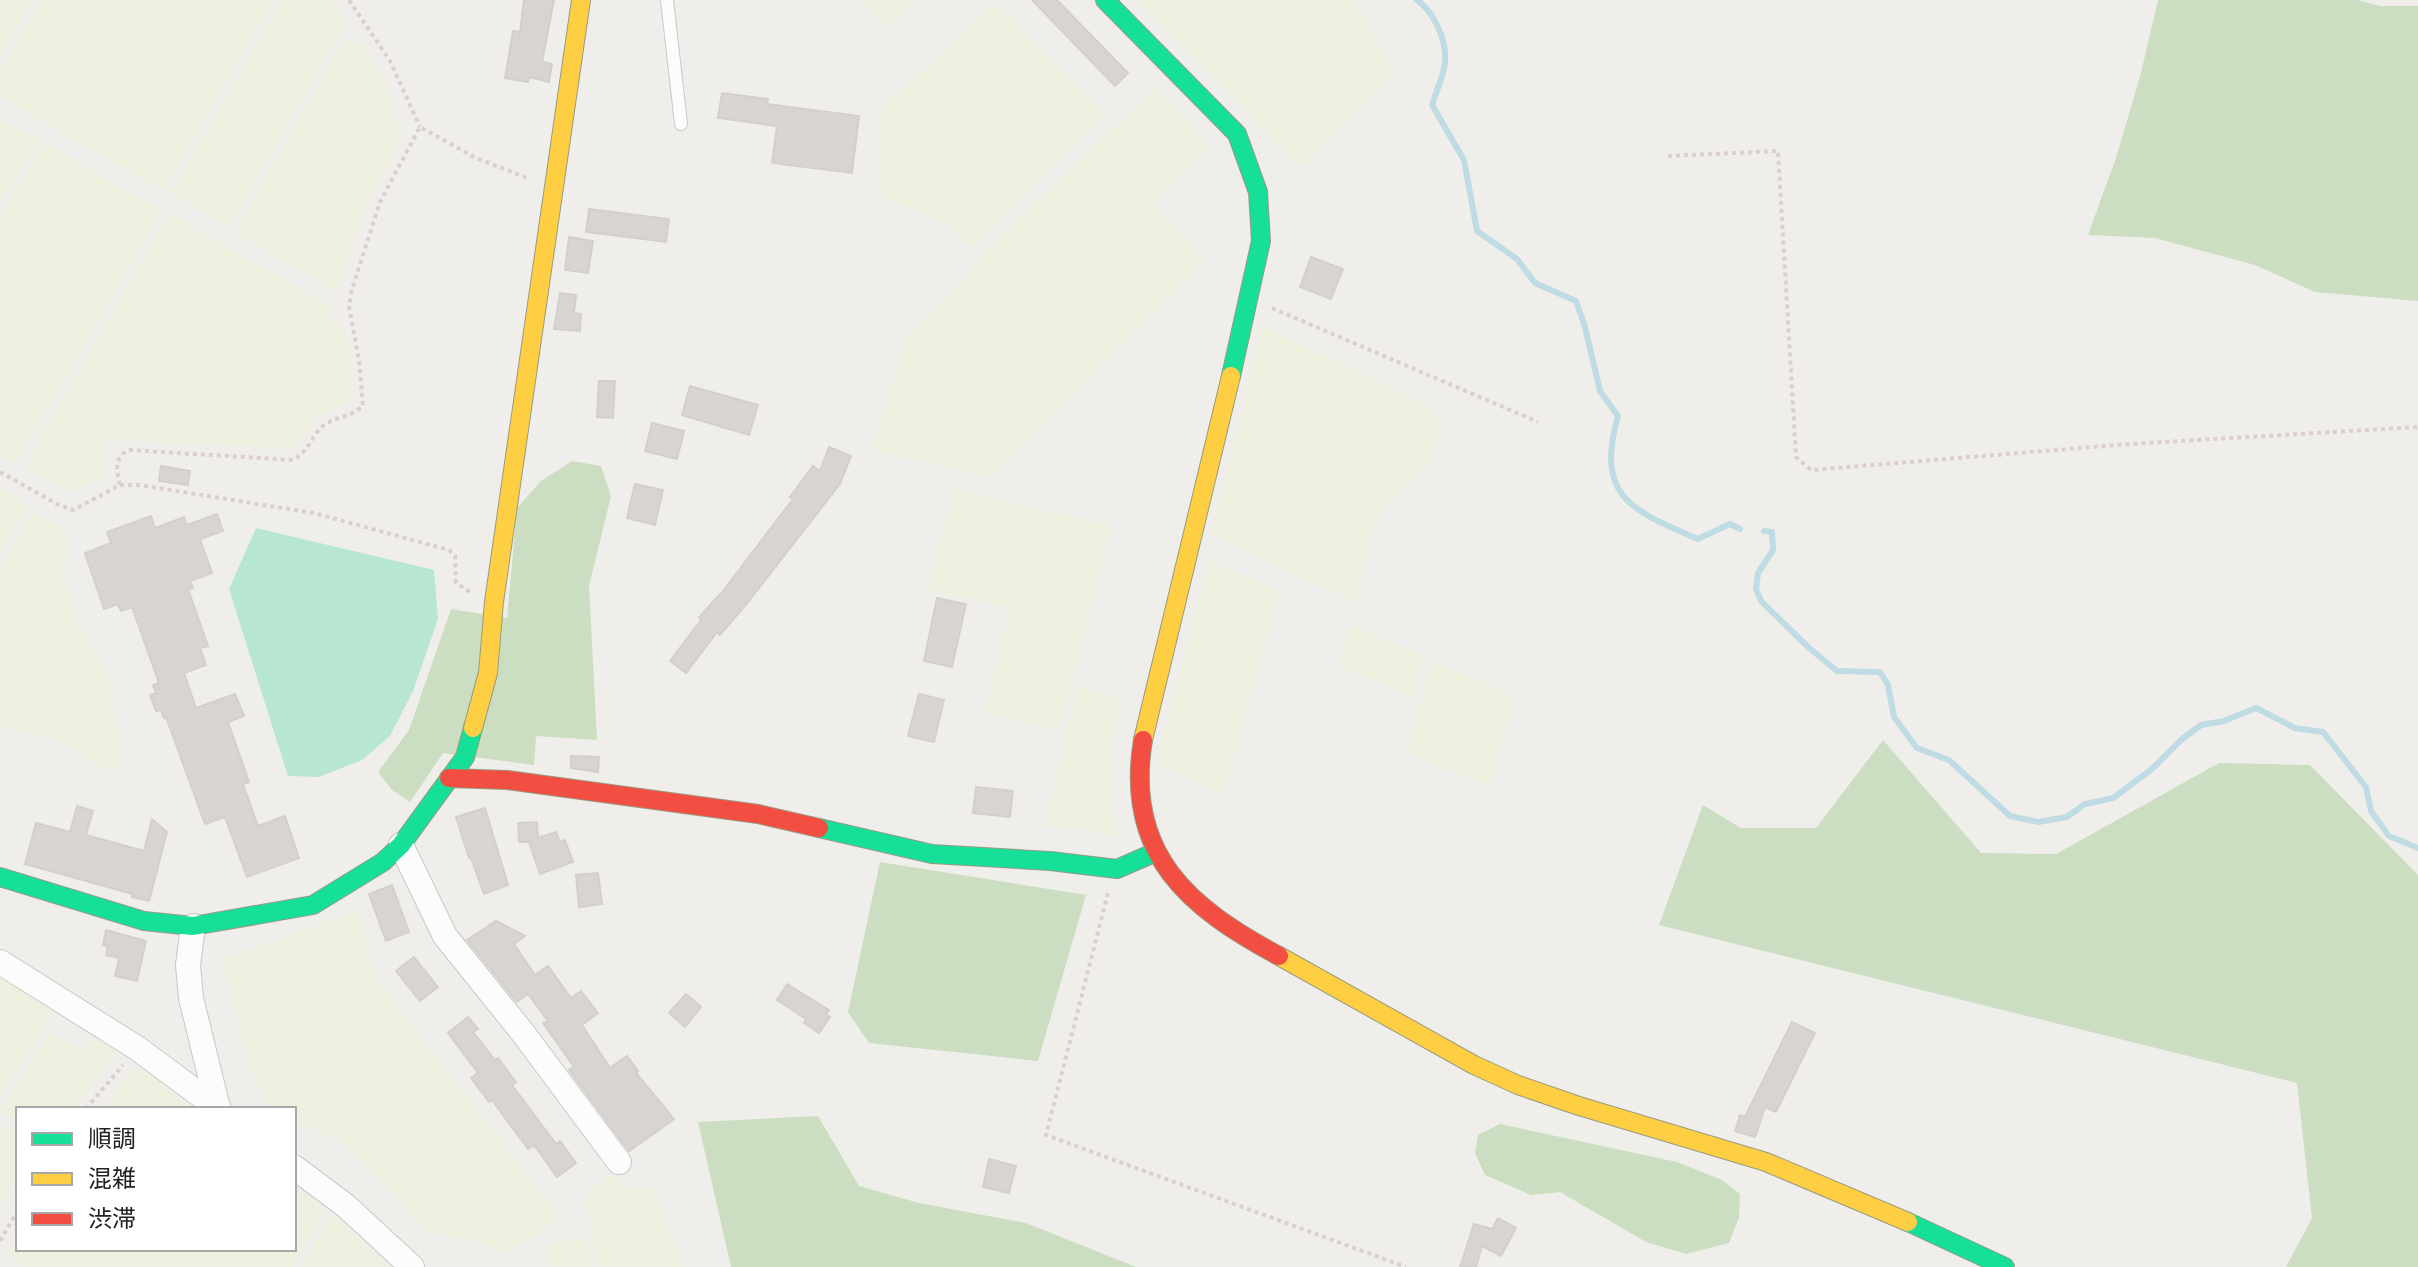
<svg xmlns="http://www.w3.org/2000/svg" width="2418" height="1267" viewBox="0 0 2418 1267" font-family="Helvetica,'Noto Sans JP',sans-serif">
<style>
.farmland{fill:#efefdf}
.forest{fill:#cbdec1}
.pitch{fill:#b7e6d2}
.lines{fill:none;stroke-linecap:round;stroke-linejoin:round}
.stream{stroke:#bfdbe3;stroke-width:6}
.building{fill:#d7d4d2;stroke:#d3d0cc;stroke-width:2}
.lane-casing{stroke:#c9c8c7;stroke-width:14}
.street-casing{stroke:#c9c8c7;stroke-width:26}
.fast-casing{stroke:#999a82;stroke-width:20}
.slow-casing{stroke:#999a82;stroke-width:20}
.jam-casing{stroke:#999a82;stroke-width:20}
.path{stroke:#dccecd;stroke-width:4;stroke-dasharray:4 4;stroke-linecap:butt}
.lane{stroke:#fdfcfc;stroke-width:12}
.street{stroke:#fdfcfc;stroke-width:24}
.fast{stroke:#16e098;stroke-width:18}
.slow{stroke:#ffcf43;stroke-width:18}
.jam{stroke:#f24e42;stroke-width:18}
</style>
<rect width="100%" height="100%" fill="#f0eeeb"/>
<path class="farmland" d="M 0,0 L 32,0 L 0,55 Z
M 42,0 L 273,0 L 163,191 L 0,97 L 0,71 Z
M 282,0 L 332,0 L 345,25 L 230,227 L 171,193 Z
M 865,0 L 913,0 L 885,28 L 863,1 Z
M 1137,0 L 1354,0 L 1393,73 L 1301,166 Z
M 995,3 L 1105,115 L 970,247 L 950,225 L 881,196 L 880,110 Z
M 344,40 L 355,45 L 361,44 L 386,82 L 391,111 L 403,134 L 362,214 L 336,292 L 235,232 Z
M 1156,86 L 1209,148 L 1152,204 L 1204,260 L 989,477 L 872,450 L 905,341 L 954,290 L 981,257 Z
M 0,119 L 39,140 L 0,205 Z
M 44,143 L 162,211 L 15,462 L 0,454 L 0,218 Z
M 169,214 L 333,308 L 328,318 L 344,327 L 350,346 L 352,373 L 349,403 L 323,412 L 312,421 L 294,449 L 106,439 L 106,476 L 70,492 L 25,466 Z
M 1262,326 L 1426,404 L 1442,423 L 1428,461 L 1386,503 L 1370,531 L 1365,551 L 1359,604 L 1211,535 Z
M 0,489 L 28,506 L 0,553 Z
M 954,490 L 1111,525 L 1060,730 L 985,712 L 1010,608 L 928,589 Z
M 33,511 L 68,533 L 65,580 L 78,626 L 110,678 L 121,768 L 101,768 L 75,749 L 48,738 L 0,726 L 0,570 Z
M 1210,561 L 1279,592 L 1223,794 L 1156,764 Z
M 1350,624 L 1423,657 L 1411,696 L 1338,666 Z
M 1432,660 L 1514,696 L 1489,785 L 1407,754 Z
M 1078,686 L 1120,700 L 1109,772 L 1108,803 L 1121,840 L 1082,826 L 1044,827 Z
M 360,909 L 373,976 L 560,1218 L 507,1254 L 484,1244 L 426,1231 L 389,1188 L 338,1139 L 294,1122 L 294,1109 L 275,1109 L 263,1095 L 251,1072 L 222,960 Z
M 0,977 L 55,1012 L 0,1094 Z
M 50,1032 L 84,1052 L 96,1037 L 117,1054 L 71,1109 L 18,1109 L 18,1122 L 0,1112 L 0,1108 Z
M 138,1066 L 193,1109 L 102,1109 Z
M 0,1125 L 18,1134 L 18,1174 L 0,1203 Z
M 615,1173 L 624,1190 L 639,1186 L 654,1190 L 683,1267 L 598,1267 L 586,1198 L 595,1186 Z
M 294,1186 L 325,1210 L 292,1267 L 29,1267 L 7,1254 L 18,1236 L 18,1249 L 294,1249 Z
M 332,1214 L 389,1267 L 301,1267 Z
M 587,1238 L 591,1267 L 550,1267 L 547,1250 L 554,1243 Z"/>
<path class="forest" d="M 2158,0 L 2357,0 L 2381,6 L 2418,6 L 2418,301 L 2315,292 L 2255,265 L 2155,238 L 2088,235 L 2116,158 L 2141,73 Z
M 572,461 L 601,466 L 611,496 L 589,586 L 597,740 L 536,736 L 534,765 L 443,753 L 410,802 L 392,790 L 378,772 L 409,730 L 451,609 L 507,618 L 517,508 L 541,481 Z
M 1883,740 L 1981,853 L 2056,854 L 2219,763 L 2310,765 L 2418,875 L 2418,1267 L 2286,1267 L 2312,1218 L 2297,1083 L 1659,925 L 1703,805 L 1741,828 L 1816,828 Z
M 880,862 L 1086,895 L 1038,1061 L 869,1043 L 848,1012 Z
M 818,1116 L 859,1186 L 919,1203 L 1026,1223 L 1136,1267 L 731,1267 L 698,1122 Z
M 1500,1124 L 1677,1162 L 1722,1180 L 1740,1194 L 1739,1217 L 1729,1243 L 1686,1254 L 1646,1242 L 1560,1192 L 1531,1195 L 1485,1175 L 1475,1153 L 1478,1135 Z"/>
<path class="pitch" d="M 256,528 L 434,570 L 438,619 L 413,691 L 390,736 L 362,760 L 319,777 L 288,776 L 229,589 Z"/>
<g class="lines">
<path class="stream" d="M 1417,0 C 1434,12 1447,40 1445,62 C 1444,76 1436,91 1432,105 L 1464,160 L 1477,231 L 1517,259 L 1535,283 L 1576,301 L 1585,327 L 1600,391 L 1618,416 C 1595,497 1631,510 1698,539 L 1730,524 L 1740,529
M 1764,531 L 1772,532 L 1773,550 L 1758,573 L 1756,589 L 1761,601 L 1808,647 L 1837,671 L 1880,672 L 1888,685 L 1894,717 L 1917,748 L 1949,760 L 2010,816 L 2038,822 L 2067,817 L 2085,804 L 2113,798 L 2152,769 L 2182,739 L 2201,725 L 2224,721 L 2256,708 L 2295,728 L 2323,732 L 2366,787 L 2371,811 L 2389,836 L 2418,848"/>
</g>
<path class="building" d="M 524,0 L 554,0 L 542,62 L 552,64 L 549,82 L 529,77 L 528,82 L 505,78 L 513,31 L 520,32 Z
M 1032,0 L 1057,0 L 1128,73 L 1115,86 Z
M 722,93 L 768,99 L 767,104 L 859,116 L 852,173 L 772,163 L 777,126 L 718,118 Z
M 589,209 L 669,219 L 666,242 L 586,232 Z
M 569,237 L 593,241 L 588,273 L 565,270 Z
M 1311,257 L 1343,269 L 1331,299 L 1300,287 Z
M 560,293 L 576,295 L 574,313 L 581,314 L 580,331 L 554,329 Z
M 599,381 L 615,381 L 613,418 L 597,417 Z
M 690,386 L 758,405 L 749,435 L 682,415 Z
M 652,423 L 684,431 L 677,459 L 645,451 Z
M 829,447 L 851,456 L 840,484 L 748,602 L 720,635 L 717,632 L 686,673 L 670,661 L 701,620 L 699,617 L 723,591 L 793,499 L 790,497 L 813,466 L 820,471 Z
M 161,466 L 190,471 L 188,485 L 159,481 Z
M 635,484 L 663,490 L 655,525 L 627,518 Z
M 217,514 L 223,531 L 200,539 L 212,573 L 190,581 L 193,588 L 188,589 L 208,646 L 200,648 L 206,665 L 184,673 L 196,708 L 235,694 L 244,716 L 228,722 L 249,782 L 243,784 L 258,826 L 285,816 L 299,858 L 247,877 L 225,817 L 205,824 L 166,717 L 164,718 L 161,710 L 156,711 L 150,695 L 156,693 L 153,685 L 159,683 L 132,607 L 121,611 L 118,604 L 104,609 L 85,553 L 111,543 L 107,532 L 151,516 L 155,528 L 184,517 L 187,525 Z
M 937,598 L 966,604 L 952,667 L 924,661 Z
M 919,694 L 944,700 L 934,742 L 908,736 Z
M 571,756 L 599,757 L 598,772 L 571,768 Z
M 976,787 L 1013,791 L 1010,817 L 973,813 Z
M 77,806 L 93,811 L 86,835 L 144,851 L 152,819 L 167,832 L 149,901 L 132,897 L 133,894 L 25,864 L 36,823 L 70,832 Z
M 485,808 L 508,885 L 484,894 L 471,858 L 469,858 L 456,817 Z
M 537,822 L 538,838 L 556,832 L 560,842 L 565,840 L 573,862 L 540,874 L 529,842 L 519,842 L 518,823 Z
M 598,873 L 602,904 L 579,907 L 576,875 Z
M 392,885 L 409,932 L 386,941 L 369,894 Z
M 496,921 L 525,936 L 514,944 L 535,975 L 548,966 L 571,998 L 581,991 L 598,1013 L 582,1025 L 610,1068 L 627,1056 L 638,1071 L 636,1073 L 674,1119 L 629,1151 L 569,1070 L 574,1067 L 543,1023 L 548,1021 L 528,994 L 517,1002 L 467,940 Z
M 106,930 L 146,941 L 137,981 L 115,976 L 119,958 L 106,955 L 108,947 L 103,945 Z
M 414,957 L 438,987 L 420,1001 L 396,971 Z
M 787,984 L 829,1010 L 826,1015 L 830,1017 L 819,1033 L 804,1023 L 806,1019 L 777,1000 Z
M 686,994 L 701,1007 L 685,1027 L 669,1013 Z
M 468,1017 L 478,1029 L 473,1032 L 495,1060 L 498,1058 L 516,1082 L 512,1085 L 556,1144 L 560,1141 L 576,1163 L 557,1177 L 534,1145 L 528,1149 L 492,1100 L 489,1102 L 471,1078 L 478,1073 L 448,1033 Z
M 1792,1022 L 1815,1033 L 1776,1112 L 1765,1107 L 1755,1137 L 1735,1131 L 1740,1115 L 1745,1117 Z
M 989,1159 L 1016,1166 L 1009,1193 L 983,1187 Z
M 1498,1218 L 1516,1228 L 1501,1256 L 1482,1246 L 1476,1267 L 1460,1267 L 1474,1224 L 1492,1229 Z"/>
<g class="lines">
<defs>
<path id="lane" d="M 667,0 L 681,124"/>
<path id="street" d="M 401,845 L 445,936 L 523,1033 L 619,1162
M 193,926 L 188,965 L 191,998 L 218,1108
M 0,962 L 137,1048 L 219,1109
M 294,1167 L 346,1206 L 412,1267"/>
<path id="fast" d="M 1105,0 L 1237,134 L 1258,192 L 1261,241 L 1231,376
M 819,828 L 932,854 L 1050,861 L 1117,869 L 1156,852
M 0,877 L 144,921 L 193,926 L 313,905 L 383,862 L 401,845 L 465,757 L 473,728
M 1908,1222 L 2005,1267"/>
<path id="slow" d="M 473,728 L 488,673 L 494,602 L 581,0
M 1143,740 L 1231,376
M 1279,956 L 1474,1065 L 1518,1085 L 1579,1106 L 1766,1162 L 1908,1222"/>
<path id="jam" d="M 1143,740 C 1124,854 1189,908 1279,956
M 449,778 L 507,780 L 758,814 L 819,828"/>
</defs>
<use href="#lane" class="lane-casing"/>
<use href="#street" class="street-casing"/>
<use href="#fast" class="fast-casing"/>
<use href="#slow" class="slow-casing"/>
<use href="#jam" class="jam-casing"/>
<path class="path" d="M 349,0 L 390,61 L 420,127
M 1668,156 L 1778,151 L 1796,457 L 1811,470 L 2129,444 L 2418,427
M 1272,308 L 1538,422
M 0,472 L 57,504 L 73,510 L 120,485 C 116,471 114,456 129,450 L 293,460 C 312,448 310,437 323,426 C 334,417 349,418 363,406 L 359,360 L 349,307 L 352,289 L 380,202 L 420,127 L 476,158 L 530,179
M 120,485 L 139,485 L 314,513 L 449,550 L 455,556 L 456,583 L 470,592
M 1108,893 L 1046,1135 L 1406,1267
M 86,1109 L 123,1065
M 0,1241 L 18,1210"/>
<use href="#lane" class="lane"/>
<use href="#street" class="street"/>
<use href="#fast" class="fast"/>
<use href="#slow" class="slow"/>
<use href="#jam" class="jam"/>
</g>
<rect x="16" y="1107" width="280" height="144" fill="#ffffff" stroke="#a7a7a7" stroke-width="2"/>
<rect x="32" y="1133" width="40" height="12" fill="#16e098" stroke="#a7a7a7" stroke-width="2"/>
<text x="88" y="1147" font-size="24" fill="#222222">順調</text>
<rect x="32" y="1173" width="40" height="12" fill="#ffcf43" stroke="#a7a7a7" stroke-width="2"/>
<text x="88" y="1187" font-size="24" fill="#222222">混雑</text>
<rect x="32" y="1213" width="40" height="12" fill="#f24e42" stroke="#a7a7a7" stroke-width="2"/>
<text x="88" y="1227" font-size="24" fill="#222222">渋滞</text>
</svg>
